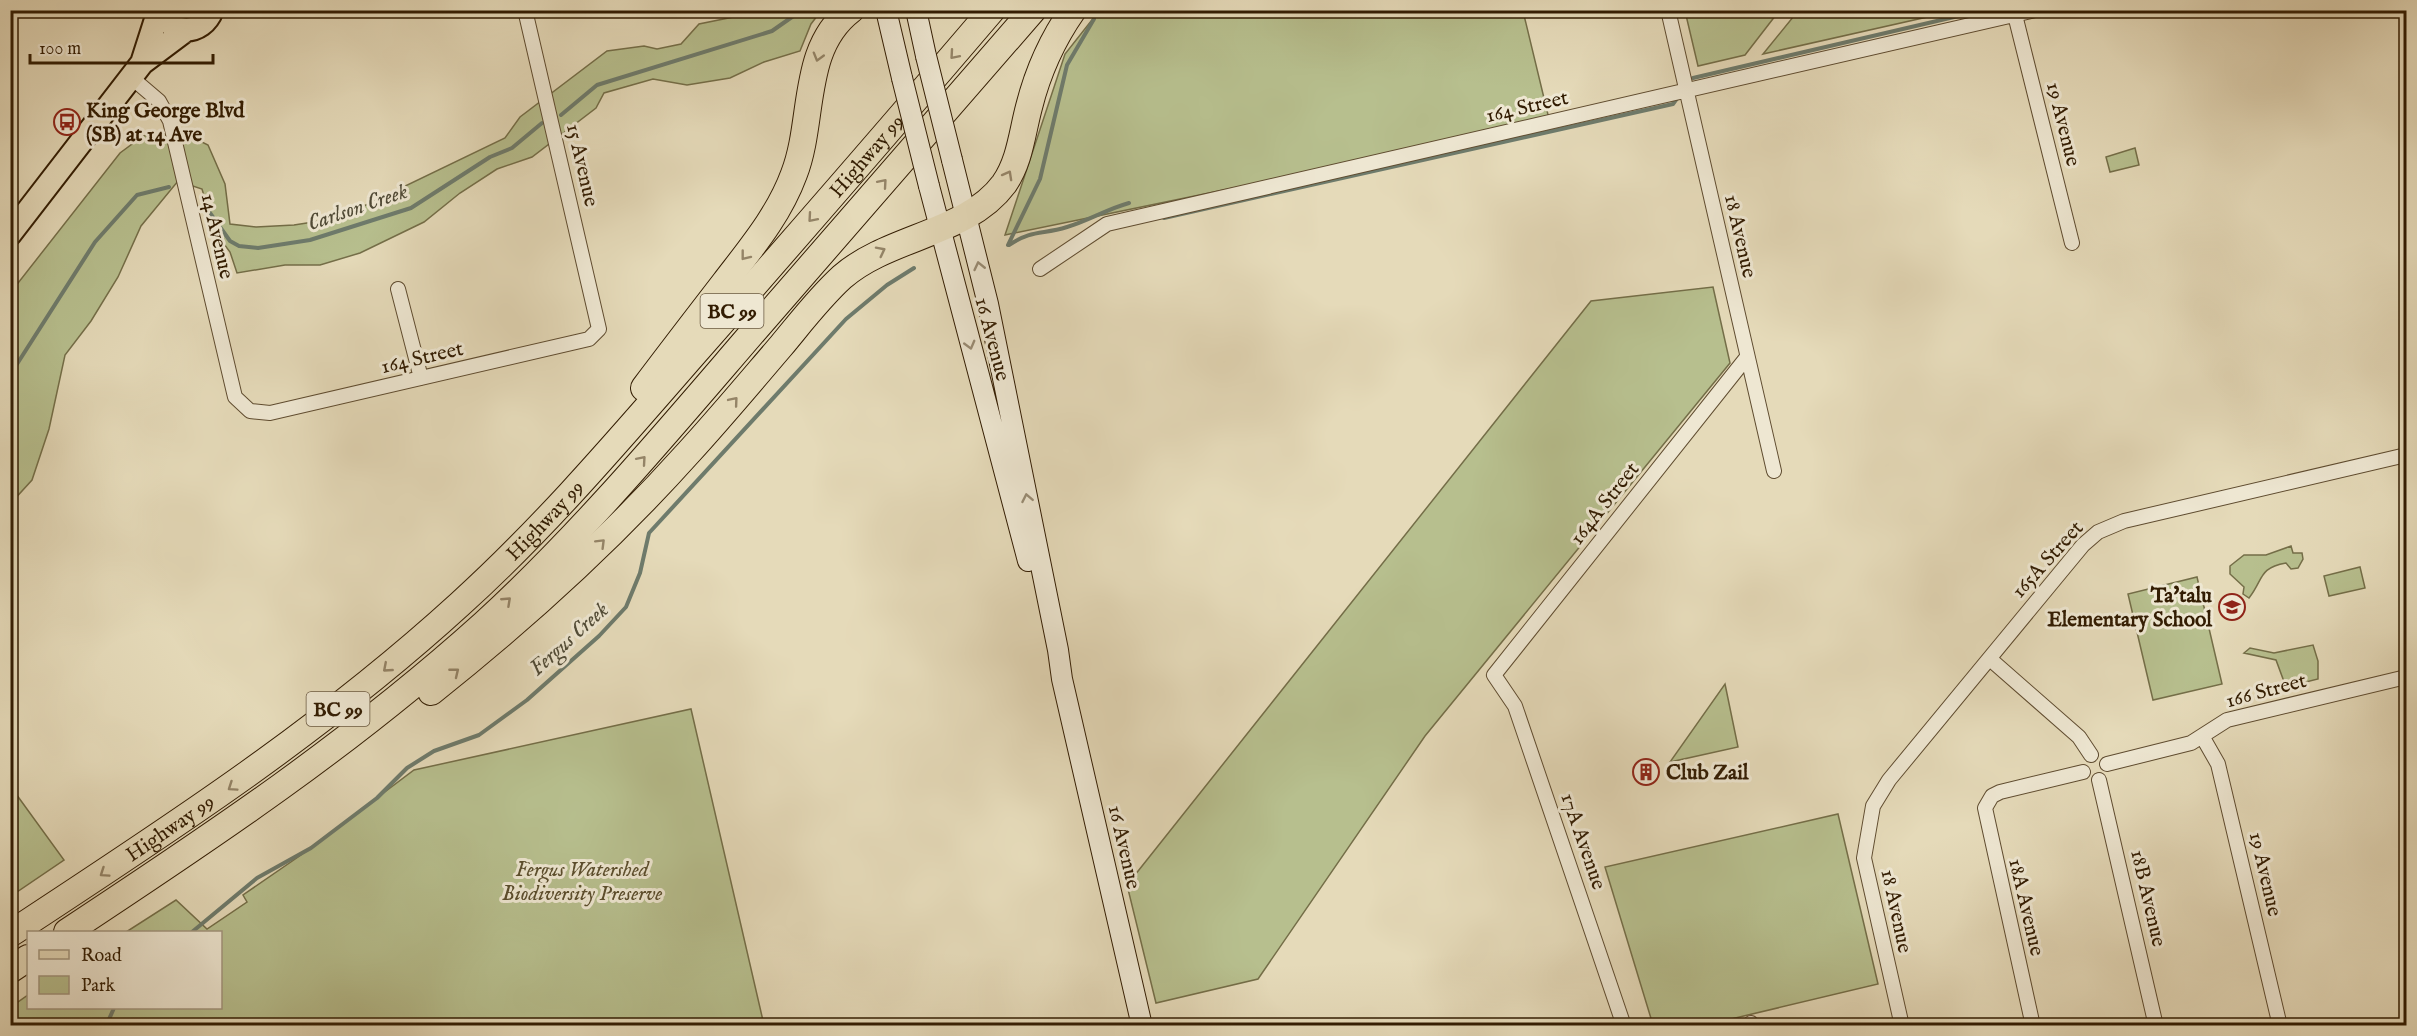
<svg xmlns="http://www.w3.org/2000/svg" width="2417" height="1036" viewBox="0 0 2417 1036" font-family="'IM FELL English',serif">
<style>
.green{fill:#b7bf8e;stroke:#746e48;stroke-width:1.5}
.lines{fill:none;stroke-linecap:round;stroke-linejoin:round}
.stream{stroke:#6e7b6c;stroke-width:4}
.minor-casing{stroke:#5f4c30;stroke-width:16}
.secondary-casing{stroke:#321c02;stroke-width:22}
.primary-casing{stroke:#321c02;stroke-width:26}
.motorway-casing{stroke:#321c02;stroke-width:28}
.minor{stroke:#eee7d2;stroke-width:14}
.secondary{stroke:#eee7d2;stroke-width:20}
.primary{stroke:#e5dab9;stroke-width:22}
.motorway{stroke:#e5dab9;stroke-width:26}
.secondary-bridge-casing{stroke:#321c02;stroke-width:22;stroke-linecap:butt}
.secondary-bridge{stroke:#eee7d2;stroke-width:20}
.oneway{stroke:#948467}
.oneway2{stroke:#998c74}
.labels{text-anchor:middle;stroke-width:6;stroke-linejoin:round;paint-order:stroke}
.shield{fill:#eee7d2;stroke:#6a5940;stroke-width:1.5}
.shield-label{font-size:20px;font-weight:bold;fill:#321c02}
.street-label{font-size:21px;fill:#321c02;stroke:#eee7d2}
.poi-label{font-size:21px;font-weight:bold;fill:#321c02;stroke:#eee7d2;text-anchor:start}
.park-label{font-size:21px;font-style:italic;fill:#5a4d2c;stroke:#eee7d2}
.water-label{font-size:22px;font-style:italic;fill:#504b37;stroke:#eee7d2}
</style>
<rect width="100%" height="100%" fill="#e5dab9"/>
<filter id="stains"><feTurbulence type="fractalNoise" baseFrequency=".00333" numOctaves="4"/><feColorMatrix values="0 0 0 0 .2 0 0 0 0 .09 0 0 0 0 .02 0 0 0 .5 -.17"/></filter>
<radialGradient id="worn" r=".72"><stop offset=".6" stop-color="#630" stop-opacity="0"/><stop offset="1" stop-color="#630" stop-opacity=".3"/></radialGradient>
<path class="green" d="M 763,11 L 821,11 L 811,24 L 800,51 L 764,62 L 730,78 L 687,85 L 653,79 L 604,93 L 596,108 L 532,157 L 497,169 L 460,193 L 424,222 L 360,253 L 320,265 L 285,265 L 237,273 L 230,252 L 215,232 L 202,189 L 178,181 L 141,226 L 118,277 L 91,321 L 65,355 L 49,429 L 32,480 L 11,503 L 11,292 L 120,153 L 143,136 L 182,132 L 208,145 L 225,184 L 230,224 L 256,227 L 294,225 L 339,218 L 505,138 L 520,117 L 607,51 L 644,46 L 657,49 L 681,44 L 699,24 Z
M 1099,11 L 1523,11 L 1550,123 L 1005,235 L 1065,54 Z
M 1685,11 L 1685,10 L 1779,11 L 1745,55 L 1698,66 Z
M 1798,11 L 1798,10 L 1954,11 L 1763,54 Z
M 2135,148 L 2139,165 L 2110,172 L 2106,157 Z
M 1713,287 L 1730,363 L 1425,736 L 1258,979 L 1156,1003 L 1127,885 L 1591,301 Z
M 2291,546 L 2293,553 L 2302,553 L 2303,559 L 2298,568 L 2291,569 L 2286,563 C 2258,568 2264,579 2249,598 L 2243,594 L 2244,587 L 2230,574 L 2230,566 L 2244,555 L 2266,555 Z
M 2360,567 L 2365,588 L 2329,596 L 2324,576 Z
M 2197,577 L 2222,684 L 2153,700 L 2128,594 Z
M 2313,645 L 2318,661 L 2318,679 L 2286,687 L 2276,660 L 2244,653 L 2250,648 L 2274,653 Z
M 1725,684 L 1738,747 L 1670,762 Z
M 691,709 L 764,1025 L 11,1025 L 11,1007 L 28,995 L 28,1008 L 220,1008 L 220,932 L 126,932 L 176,900 L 207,929 L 247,902 L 243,895 L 301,855 L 414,770 Z
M 11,787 L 64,860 L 11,896 L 10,896 Z
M 1838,814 L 1878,984 L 1706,1025 L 1653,1025 L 1605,867 Z"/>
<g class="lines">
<path class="stream" d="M 1693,78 L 1984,10
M 561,115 L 597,85 L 772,31 L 802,10
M 210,213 L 230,241 L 239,246 L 258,248 L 310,240 L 411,208 L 490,157 L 512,148 L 542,123
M 1164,218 L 1673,104 L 1678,97
M 1008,245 L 1040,179 L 1067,65 L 1094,19
M 1009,245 C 1033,229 1042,235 1067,227 C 1088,221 1107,209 1129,203
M 10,375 L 95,242 L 137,195 L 169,187
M 192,932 L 257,878 L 311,848 L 377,798 L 407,768 L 434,751 L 479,735 L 527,700 L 599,636 L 626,607 L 640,573 L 649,533 L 846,319 L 887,285 L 914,268
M 106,1026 L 114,1008"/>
<defs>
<path id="minor" d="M 1668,10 L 1774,471
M 2015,15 L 2072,243
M 132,78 L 159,101 L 170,121 L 235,397 L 250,411 L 270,413 L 589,339 L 599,329 L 525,10
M 1040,269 L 1107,224 L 2035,10
M 398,289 L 421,378
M 1990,659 L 2079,737 L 2091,755
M 2202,736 L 2218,764 L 2280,1026
M 2107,764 L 2191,743 L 2227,720 L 2406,677
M 2099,780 L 2156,1026
M 1751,1023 L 1752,1026
M 1624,1026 L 1515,706 L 1494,675 L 1747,357
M 1902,1026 L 1864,858 L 1873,806 L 1889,780 L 2083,545 L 2098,532 L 2124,521 L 2406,455
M 2033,1026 L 1985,808 L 1992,796 L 2000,792 L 2083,772"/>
<path id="secondary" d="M 886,10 L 902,78
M 916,10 L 926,56
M 952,160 L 988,304 L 1058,650 L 1062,679 L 1142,1026
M 929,186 L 1028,561"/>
<path id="primary" d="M 160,10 C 171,36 202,36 212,10
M 142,63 L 186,30
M 10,234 L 142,63 L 159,10"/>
<g id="motorway">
<path d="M 644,388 C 671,352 698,317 725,282 C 751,248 779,215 794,174 C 815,120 800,49 851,10"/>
<path d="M 431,692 C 523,619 611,539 689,452 C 721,417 751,381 781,346 C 801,322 819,298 842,277 C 889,236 967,234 1004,184 C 1020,161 1022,133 1029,107 C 1038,71 1052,40 1073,10"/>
<path d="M 67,932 C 214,835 352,743 484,624 C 582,534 667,432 754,331 C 846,224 940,118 1033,10"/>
<path id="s1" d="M 10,934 C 167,831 321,731 460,604 C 544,528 618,441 693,355 C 793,241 893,126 992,10"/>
<path d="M 10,970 L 28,958"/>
</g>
</defs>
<use href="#minor" class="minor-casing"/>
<use href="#secondary" class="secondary-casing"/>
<use href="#primary" class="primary-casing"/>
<use href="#motorway" class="motorway-casing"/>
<use href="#minor" class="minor"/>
<use href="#secondary" class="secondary"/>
<use href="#primary" class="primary"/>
<use href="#motorway" class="motorway"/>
<defs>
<path id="secondary-bridge" d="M 926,56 L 952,160
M 902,78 L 929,186"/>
</defs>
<use href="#secondary-bridge" class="secondary-bridge-casing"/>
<use href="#secondary-bridge" class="secondary-bridge"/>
</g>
<defs><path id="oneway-chevron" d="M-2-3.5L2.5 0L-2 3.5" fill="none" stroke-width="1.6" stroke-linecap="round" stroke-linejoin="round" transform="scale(1.5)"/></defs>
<g class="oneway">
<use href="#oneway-chevron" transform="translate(954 55) rotate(131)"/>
<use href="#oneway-chevron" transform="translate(818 57) rotate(106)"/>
<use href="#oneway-chevron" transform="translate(1008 175) rotate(-61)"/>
<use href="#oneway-chevron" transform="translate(883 183) rotate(-49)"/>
<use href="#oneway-chevron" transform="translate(812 218) rotate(131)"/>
<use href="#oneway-chevron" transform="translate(881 251) rotate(-27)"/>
<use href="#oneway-chevron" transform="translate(745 256) rotate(128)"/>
<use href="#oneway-chevron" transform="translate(734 401) rotate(-50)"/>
<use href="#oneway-chevron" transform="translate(642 460) rotate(-49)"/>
<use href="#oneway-chevron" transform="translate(601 543) rotate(-45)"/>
<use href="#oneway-chevron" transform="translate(507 601) rotate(-43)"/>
<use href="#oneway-chevron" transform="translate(387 668) rotate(139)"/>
<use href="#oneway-chevron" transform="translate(455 672) rotate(-39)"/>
<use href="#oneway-chevron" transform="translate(232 787) rotate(146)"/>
<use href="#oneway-chevron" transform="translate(104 873) rotate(146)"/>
</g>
<g class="oneway2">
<use href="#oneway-chevron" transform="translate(979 266) rotate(-103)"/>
<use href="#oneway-chevron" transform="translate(970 345) rotate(75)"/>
<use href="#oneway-chevron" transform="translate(1027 498) rotate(-101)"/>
</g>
<defs>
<symbol id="bus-ring" viewBox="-11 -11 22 22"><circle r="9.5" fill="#eee7d2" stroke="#8f2418" stroke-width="1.5"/><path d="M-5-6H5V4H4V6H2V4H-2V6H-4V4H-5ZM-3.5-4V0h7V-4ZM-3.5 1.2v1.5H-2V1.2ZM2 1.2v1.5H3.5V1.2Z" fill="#8f2418"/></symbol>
<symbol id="school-ring" viewBox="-11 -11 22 22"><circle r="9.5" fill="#eee7d2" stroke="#8f2418" stroke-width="1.5"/><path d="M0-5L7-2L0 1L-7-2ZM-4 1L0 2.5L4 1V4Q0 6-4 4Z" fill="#8f2418"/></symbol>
<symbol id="building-ring" viewBox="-11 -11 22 22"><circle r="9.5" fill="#eee7d2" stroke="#8f2418" stroke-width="1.5"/><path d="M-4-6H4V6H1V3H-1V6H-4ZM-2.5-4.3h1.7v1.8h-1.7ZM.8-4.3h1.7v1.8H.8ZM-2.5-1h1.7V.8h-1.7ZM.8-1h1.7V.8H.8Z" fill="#8f2418"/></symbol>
</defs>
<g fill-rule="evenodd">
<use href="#bus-ring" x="52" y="107" width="30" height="30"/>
<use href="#school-ring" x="2217" y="592" width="30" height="30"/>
<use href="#building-ring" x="1631" y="757" width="30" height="30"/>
</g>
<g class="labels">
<g class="shield">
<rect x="700.5" y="294" width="63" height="34" rx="4.5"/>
<rect x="306.5" y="692" width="63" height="34" rx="4.5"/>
</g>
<g class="shield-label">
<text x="732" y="318">BC 99</text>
<text x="338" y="716">BC 99</text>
</g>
<g class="street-label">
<text transform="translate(1527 106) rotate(-13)" y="7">164 Street</text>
<text transform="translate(2064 124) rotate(76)" y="7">19 Avenue</text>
<text dy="7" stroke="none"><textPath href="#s1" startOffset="1164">Highway 99</textPath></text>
<text transform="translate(583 165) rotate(77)" y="7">15 Avenue</text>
<text transform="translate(218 236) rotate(77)" y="7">14 Avenue</text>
<text transform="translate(1741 236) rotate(77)" y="7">18 Avenue</text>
<text transform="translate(993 339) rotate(75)" y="7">16 Avenue</text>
<text transform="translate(422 357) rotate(-13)" y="7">164 Street</text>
<text transform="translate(1604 503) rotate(-52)" y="7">164A Street</text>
<text dy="7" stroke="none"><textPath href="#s1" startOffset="678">Highway 99</textPath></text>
<text transform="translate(2047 559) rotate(-48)" y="7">165A Street</text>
<text transform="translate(2266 690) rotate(-15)" y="7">166 Street</text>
<text dy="7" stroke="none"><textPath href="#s1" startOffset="192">Highway 99</textPath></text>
<text transform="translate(1584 841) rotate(71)" y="7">17A Avenue</text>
<text transform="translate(1125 847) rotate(77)" y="7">16 Avenue</text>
<text transform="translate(2266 874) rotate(77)" y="7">19 Avenue</text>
<text transform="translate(2149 898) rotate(77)" y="7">18B Avenue</text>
<text transform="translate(2027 907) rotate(77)" y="7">18A Avenue</text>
<text transform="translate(1897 911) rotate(78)" y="7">18 Avenue</text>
</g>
<g class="poi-label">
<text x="86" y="117">King George Blvd<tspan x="86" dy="24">(SB) at 14 Ave</tspan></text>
<text x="2212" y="602" text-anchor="end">Ta'talu<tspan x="2212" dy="24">Elementary School</tspan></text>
<text x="1666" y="779">Club Zail</text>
</g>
<g class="park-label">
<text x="582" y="876">Fergus Watershed<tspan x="582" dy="24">Biodiversity Preserve</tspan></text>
</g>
<g class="water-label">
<text transform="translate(357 206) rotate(-19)" y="8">Carlson Creek</text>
<text transform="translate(568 638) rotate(-42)" y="8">Fergus Creek</text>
</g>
</g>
<rect width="2417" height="1036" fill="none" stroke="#e5dab9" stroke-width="36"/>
<rect x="12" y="12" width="2393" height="1012" fill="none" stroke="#321c02" stroke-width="3"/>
<rect x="18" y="18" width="2381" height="1000" fill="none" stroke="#321c02" stroke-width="1.5"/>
<rect x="27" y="931" width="195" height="78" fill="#eee7d2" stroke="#a3967f" stroke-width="1.5"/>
<rect x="39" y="950" width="30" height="9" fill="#e5dab9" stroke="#a3967f" stroke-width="1.5"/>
<text x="81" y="961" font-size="18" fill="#321c02">Road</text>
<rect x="39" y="976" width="30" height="18" fill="#b7bf8e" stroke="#a3967f" stroke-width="1.5"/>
<text x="81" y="991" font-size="18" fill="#321c02">Park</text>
<path d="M30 54v9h183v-9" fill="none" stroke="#321c02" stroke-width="3"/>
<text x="39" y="54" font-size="18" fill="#321c02" stroke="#eee7d2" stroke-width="4.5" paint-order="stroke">100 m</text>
<rect width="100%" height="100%" filter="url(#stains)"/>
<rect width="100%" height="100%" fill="url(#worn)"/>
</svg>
